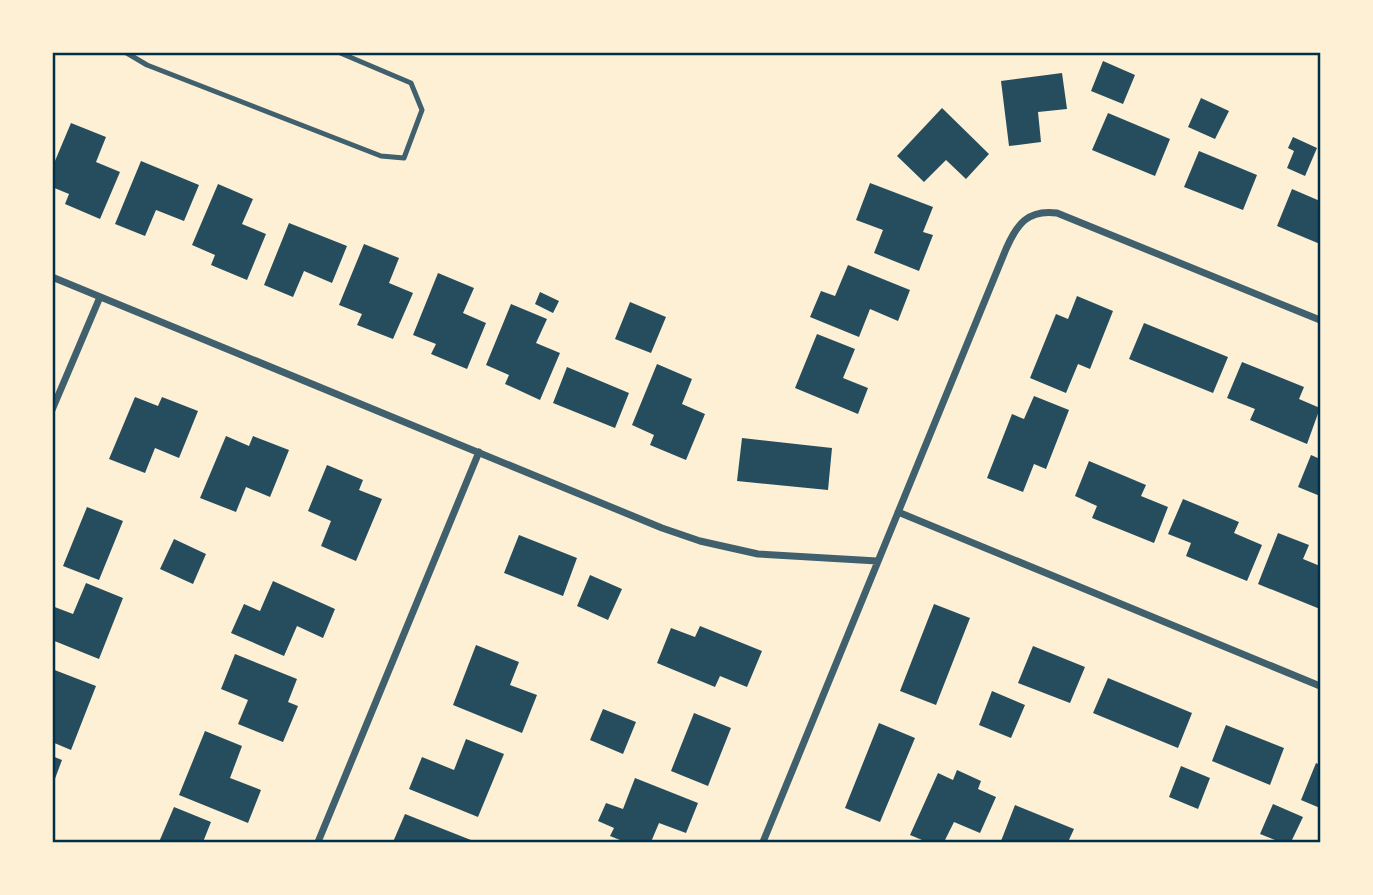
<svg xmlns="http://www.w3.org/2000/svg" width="1373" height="895" viewBox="0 0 1373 895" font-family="Quicksand,sans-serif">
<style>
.building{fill:#264d5e}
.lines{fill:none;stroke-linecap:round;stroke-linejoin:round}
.service{stroke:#3f606c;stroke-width:5}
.minor{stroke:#3f606c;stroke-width:7}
.neatline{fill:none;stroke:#003049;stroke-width:2.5}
</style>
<rect width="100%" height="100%" fill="#fdf0d5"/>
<path class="building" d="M 1103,61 L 1135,75 L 1123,104 L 1091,91 Z
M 1062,73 L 1067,109 L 1038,112 L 1041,142 L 1009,146 L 1001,81 Z
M 1201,98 L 1229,111 L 1215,139 L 1188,127 Z
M 942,108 L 989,154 L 966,179 L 946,160 L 924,182 L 897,156 Z
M 1108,113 L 1170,139 L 1155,176 L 1092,150 Z
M 71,123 L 106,137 L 96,162 L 120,172 L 100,219 L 65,204 L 69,194 L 52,187 L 52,168 Z
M 1293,137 L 1317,148 L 1305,176 L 1287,168 L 1294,151 L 1288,148 Z
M 1199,151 L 1257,175 L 1243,210 L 1184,187 Z
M 141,161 L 199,185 L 184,221 L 156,210 L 145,236 L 115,224 Z
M 870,183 L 933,207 L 923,232 L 933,235 L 919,271 L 874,253 L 883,230 L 856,220 Z
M 218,184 L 253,199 L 242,224 L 266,234 L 247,280 L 211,265 L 215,255 L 192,245 Z
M 1292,189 L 1320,201 L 1320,244 L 1277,226 Z
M 289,223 L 347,246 L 332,283 L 304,271 L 293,297 L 264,285 Z
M 364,244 L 399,258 L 389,283 L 413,293 L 393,339 L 357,325 L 362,314 L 339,305 Z
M 848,265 L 910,290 L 898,321 L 870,309 L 859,337 L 810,317 L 821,291 L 835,296 Z
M 438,273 L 474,288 L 463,313 L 486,323 L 467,369 L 431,354 L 436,344 L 413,335 Z
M 540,292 L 559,301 L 553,313 L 535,304 Z
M 1077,296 L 1113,311 L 1090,369 L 1078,364 L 1066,393 L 1030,378 L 1056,314 L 1068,319 Z
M 630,302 L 666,317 L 651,353 L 615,339 Z
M 511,304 L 547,319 L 536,343 L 560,353 L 540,400 L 505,384 L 509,375 L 486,365 Z
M 1144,323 L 1228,357 L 1213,393 L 1129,359 Z
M 817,334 L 855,349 L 843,378 L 868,388 L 858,414 L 795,388 Z
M 1242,362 L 1304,387 L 1299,399 L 1320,408 L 1307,444 L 1250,420 L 1255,409 L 1227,398 Z
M 657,364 L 692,379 L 682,404 L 705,414 L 686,460 L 650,445 L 654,435 L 632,425 Z
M 567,367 L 629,393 L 615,428 L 553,403 Z
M 1034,396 L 1069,410 L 1046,469 L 1034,464 L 1023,492 L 987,478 L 1012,414 L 1024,419 Z
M 135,397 L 158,406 L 162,397 L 198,411 L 179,458 L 155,448 L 145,473 L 109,459 Z
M 226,436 L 249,446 L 253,436 L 289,450 L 270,497 L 246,487 L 236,512 L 200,498 Z
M 742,438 L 832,448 L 828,490 L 737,481 Z
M 1311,455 L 1320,459 L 1320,496 L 1298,487 Z
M 1089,461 L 1146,485 L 1141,496 L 1168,507 L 1154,543 L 1092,518 L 1097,506 L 1075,496 Z
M 327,465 L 363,480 L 359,490 L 382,499 L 356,561 L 321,546 L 331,521 L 308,511 Z
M 1183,499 L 1239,522 L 1234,533 L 1262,545 L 1247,581 L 1186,556 L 1191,543 L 1168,534 Z
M 87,507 L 123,521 L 99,580 L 63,566 Z
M 1278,533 L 1309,545 L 1303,559 L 1320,566 L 1320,609 L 1258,584 Z
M 519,535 L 577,558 L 563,596 L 504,573 Z
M 174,539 L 206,554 L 193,584 L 160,569 Z
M 590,575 L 622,589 L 608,620 L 577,606 Z
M 273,581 L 335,609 L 323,638 L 297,626 L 284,656 L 231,633 L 244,604 L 260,611 Z
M 86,583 L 123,598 L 99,659 L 52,640 L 52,606 L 73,614 Z
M 934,604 L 970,618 L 936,705 L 900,691 Z
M 700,626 L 762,651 L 747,687 L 720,676 L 715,687 L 657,663 L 671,628 L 695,637 Z
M 476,645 L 519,662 L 510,685 L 537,695 L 522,733 L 453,705 Z
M 1033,646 L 1085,667 L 1070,703 L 1018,683 Z
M 235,654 L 297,679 L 288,702 L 298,706 L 283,742 L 238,724 L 248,700 L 221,689 Z
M 52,669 L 96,686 L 71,750 L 52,742 Z
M 1108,678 L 1192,713 L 1178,748 L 1093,713 Z
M 992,691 L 1025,705 L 1011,738 L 979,725 Z
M 603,709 L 636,722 L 623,754 L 590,740 Z
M 694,713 L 731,728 L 708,786 L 671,771 Z
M 879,723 L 915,738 L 880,822 L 845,808 Z
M 1226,725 L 1284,748 L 1270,785 L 1212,761 Z
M 205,731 L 242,746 L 230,778 L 261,790 L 248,823 L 179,795 Z
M 466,739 L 504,754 L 478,817 L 409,789 L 422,757 L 454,770 Z
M 52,756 L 62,760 L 53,784 L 52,784 Z
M 1316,763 L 1320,765 L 1320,808 L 1301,800 Z
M 1181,766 L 1210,778 L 1198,809 L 1169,797 Z
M 957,770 L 981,781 L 978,789 L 996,797 L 980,833 L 954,822 L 944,842 L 927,842 L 910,835 L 938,773 L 953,780 Z
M 635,778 L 698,803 L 686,833 L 659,823 L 651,842 L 625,842 L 610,836 L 614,828 L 598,821 L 606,803 L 623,809 Z
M 1273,804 L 1303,817 L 1291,842 L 1280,842 L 1260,834 Z
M 1015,805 L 1074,829 L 1068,842 L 1001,841 Z
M 174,807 L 211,822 L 203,842 L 159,842 Z
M 405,814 L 476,842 L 393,842 Z"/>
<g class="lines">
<path class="service" d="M 125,52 L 147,65 L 381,156 L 404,158 L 422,110 L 411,83 L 338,52"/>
<path class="minor" d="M 52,277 L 662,528 L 700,541 L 758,554 L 877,561
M 52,410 L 100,297
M 898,512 L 1320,686
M 318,842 L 479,452
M 763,842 L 1006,249 C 1017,224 1028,209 1057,213 L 1320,320"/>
</g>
<rect width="1373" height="895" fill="none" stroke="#fdf0d5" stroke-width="108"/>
<rect x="54" y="54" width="1265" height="787" class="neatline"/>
</svg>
